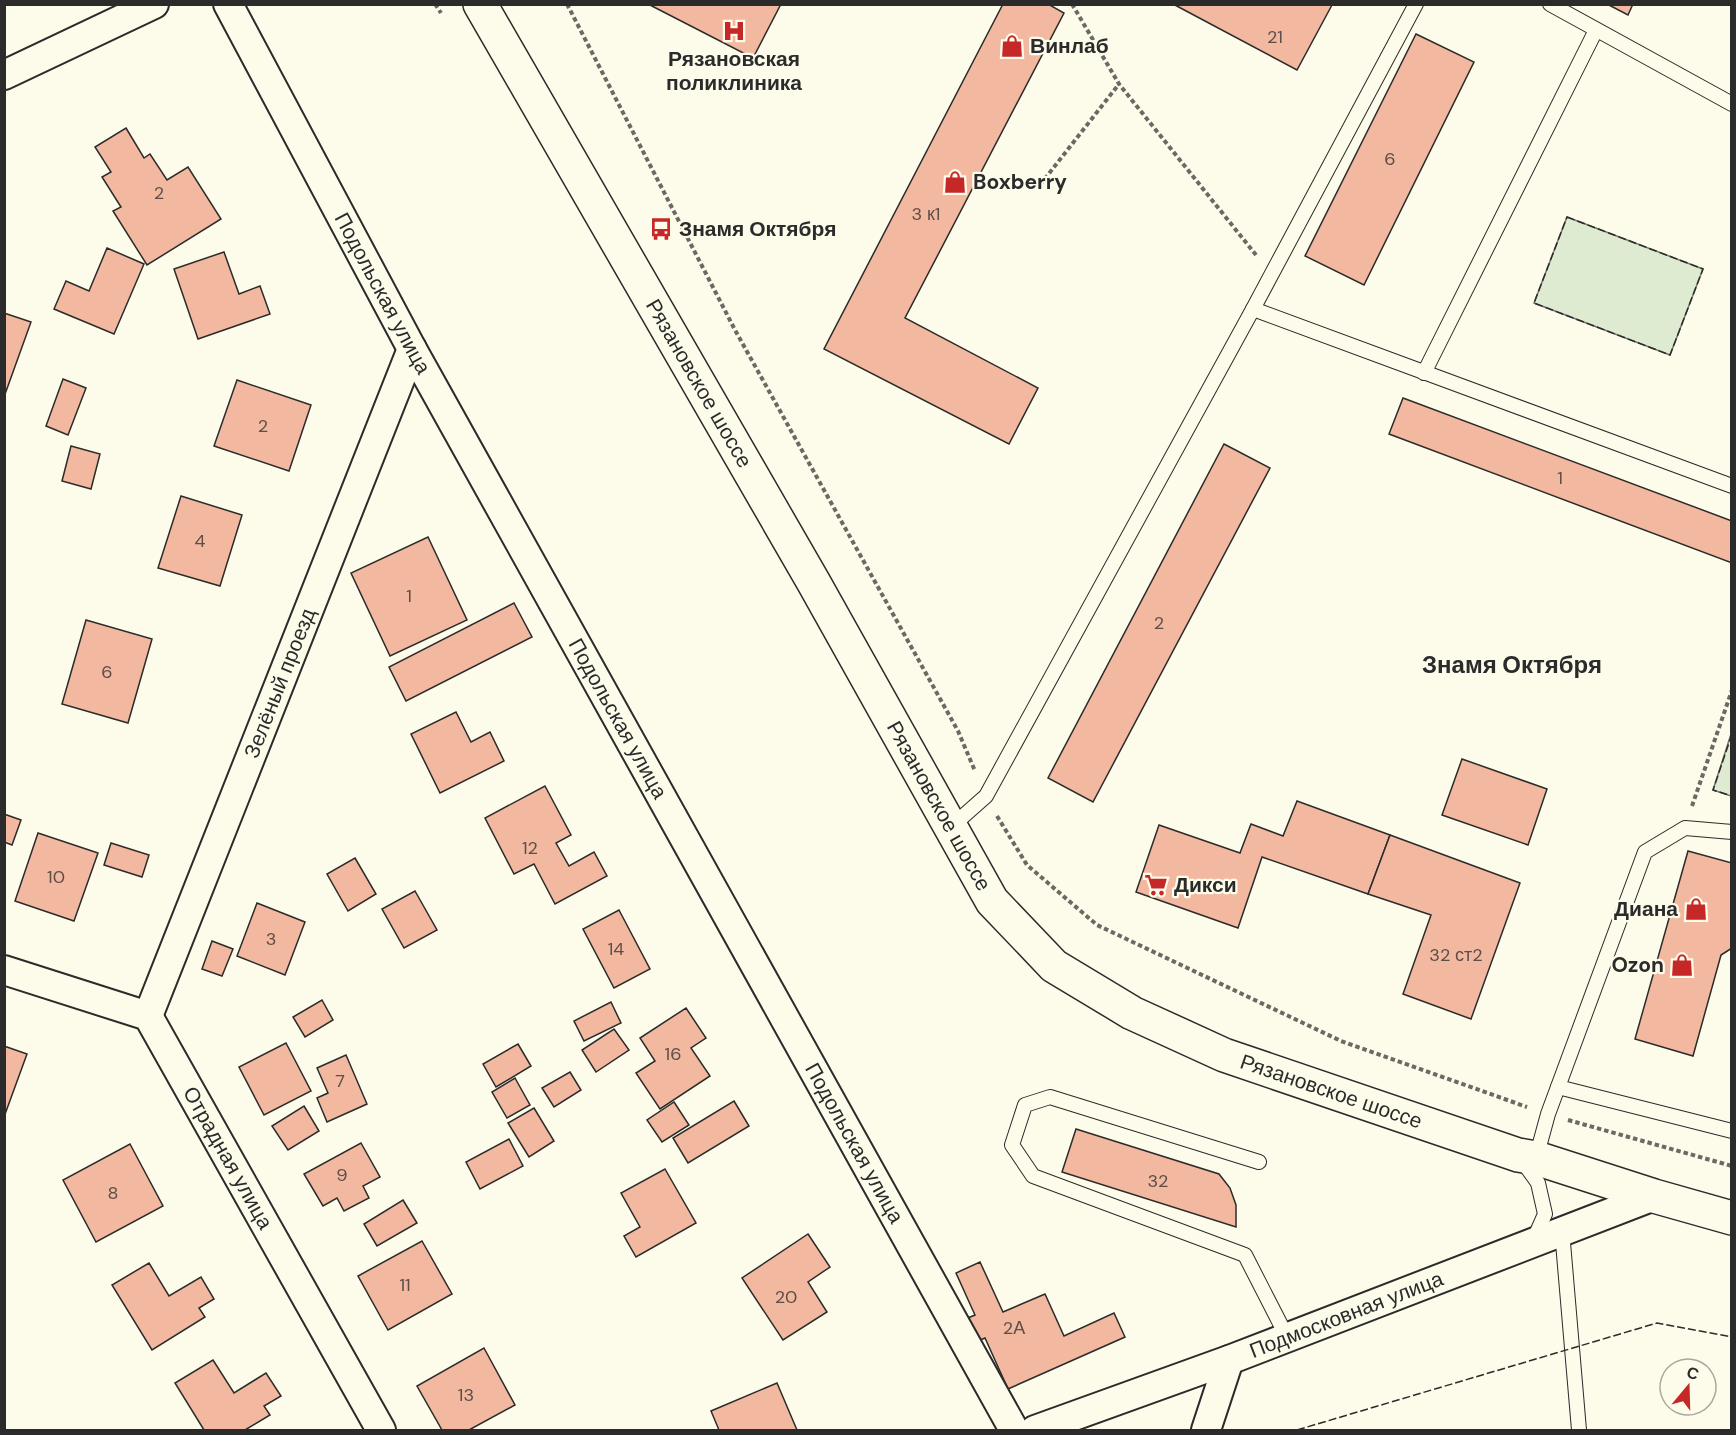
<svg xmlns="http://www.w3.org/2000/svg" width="1736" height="1435" font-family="'DM Sans',sans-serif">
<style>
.pitch{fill:#deebd1;stroke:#74746e;stroke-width:1.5}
.building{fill:#f2b8a0;stroke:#2b2b2b;stroke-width:1.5}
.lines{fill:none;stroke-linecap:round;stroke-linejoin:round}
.service-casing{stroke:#2b2b2b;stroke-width:16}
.minor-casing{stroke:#2b2b2b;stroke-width:32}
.secondary-casing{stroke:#2b2b2b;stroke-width:36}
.path{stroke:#6a6964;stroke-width:4;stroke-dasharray:4.5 3;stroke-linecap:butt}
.service{stroke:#fdfbea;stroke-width:14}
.minor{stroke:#fdfbea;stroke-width:28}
.secondary{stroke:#fdfbea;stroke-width:33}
.fence{stroke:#2b2b2b;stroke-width:1.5;stroke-dasharray:8 3;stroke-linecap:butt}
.labels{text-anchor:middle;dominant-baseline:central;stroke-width:4.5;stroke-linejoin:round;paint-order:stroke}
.number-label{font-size:18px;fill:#5d4e48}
.poi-label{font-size:21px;font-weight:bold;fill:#2b2b2b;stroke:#fdfbea;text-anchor:start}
.street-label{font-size:21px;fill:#2b2b2b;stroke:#fdfbea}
.quarter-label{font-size:24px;font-weight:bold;fill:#2b2b2b;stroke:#fdfbea}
</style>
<rect width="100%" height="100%" fill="#fdfbea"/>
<g class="pitch">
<polygon points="1567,217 1703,269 1670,355 1534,303"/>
<polygon points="1731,734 1731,796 1713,790"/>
</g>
<g class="building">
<polygon points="648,4 781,4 753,58"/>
<polygon points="1003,4 1048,4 1064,13 905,318 1038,388 1009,444 824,349"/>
<polygon points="1173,4 1331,4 1332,5 1297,70"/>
<polygon points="1607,4 1633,4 1628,15"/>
<polygon points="1416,34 1474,62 1364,285 1305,256"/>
<polygon points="126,128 144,158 150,154 167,180 188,167 221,219 147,265 113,211 121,207 102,177 111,172 95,147"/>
<polygon points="107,248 144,264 114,334 54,309 66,281 89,291"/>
<polygon points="224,252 239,294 260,286 270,314 198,339 174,269"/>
<polygon points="4,313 31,322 4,397"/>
<polygon points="63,379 86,388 68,435 46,426"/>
<polygon points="237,380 311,405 289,471 214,446"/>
<polygon points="1403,398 1732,521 1732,563 1389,434"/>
<polygon points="1224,444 1270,468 1093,802 1048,778"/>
<polygon points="71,446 100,454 91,489 62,481"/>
<polygon points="181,496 242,515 220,586 158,568"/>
<polygon points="428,537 467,620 390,656 351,573"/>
<polygon points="514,603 532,637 406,701 389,667"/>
<polygon points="86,620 152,639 128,723 62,704"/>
<polygon points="456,712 471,742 490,732 504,761 440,793 411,734"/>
<polygon points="1462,759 1547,789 1528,845 1442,815"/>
<polygon points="545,786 571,835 556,843 569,866 594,852 607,876 555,904 534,864 514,874 485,818"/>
<polygon points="1297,801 1390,835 1368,894 1262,857 1238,928 1136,892 1159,825 1240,853 1251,824 1283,836"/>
<polygon points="4,814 21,820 12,845 4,842"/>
<polygon points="38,833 98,853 74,921 15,901"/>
<polygon points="1390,835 1520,883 1471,1019 1403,994 1431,915 1368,894"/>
<polygon points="111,843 149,855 142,877 104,865"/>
<polygon points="1688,851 1732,863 1732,948 1721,955 1693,1056 1635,1039"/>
<polygon points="355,858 376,894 348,911 327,874"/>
<polygon points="415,891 437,930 404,948 382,909"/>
<polygon points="257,903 305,922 285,975 237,956"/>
<polygon points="619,910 650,969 614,988 583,929"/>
<polygon points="212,941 233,949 222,976 202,969"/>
<polygon points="322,1000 333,1020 305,1037 293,1017"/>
<polygon points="611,1002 621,1023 584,1041 574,1021"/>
<polygon points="686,1008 706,1038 691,1048 710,1076 660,1109 636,1073 655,1061 640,1038"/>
<polygon points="614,1029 629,1050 596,1072 582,1050"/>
<polygon points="286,1043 311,1091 264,1115 239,1067"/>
<polygon points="518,1044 531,1066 496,1087 483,1064"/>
<polygon points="4,1046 27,1054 4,1117"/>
<polygon points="346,1055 367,1104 327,1122 317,1098 328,1093 317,1068"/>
<polygon points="570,1072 581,1090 554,1107 542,1088"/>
<polygon points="515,1078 530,1105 507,1118 492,1092"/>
<polygon points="734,1101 749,1126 688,1163 673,1138"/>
<polygon points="674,1102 689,1125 662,1142 647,1120"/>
<polygon points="304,1106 319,1131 288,1150 272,1126"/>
<polygon points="534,1108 554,1141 529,1157 508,1123"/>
<polygon points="1076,1129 1219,1174 1230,1188 1236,1205 1236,1227 1062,1172"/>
<polygon points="509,1139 523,1166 480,1189 466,1162"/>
<polygon points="361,1143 380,1177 363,1186 369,1198 344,1211 337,1198 323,1206 304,1174"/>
<polygon points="130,1144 163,1206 96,1242 63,1180"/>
<polygon points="665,1169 696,1223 636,1257 624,1236 640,1227 621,1193"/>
<polygon points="403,1200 417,1223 377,1246 364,1224"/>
<polygon points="808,1234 830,1267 808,1282 827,1312 783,1340 742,1278"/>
<polygon points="422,1241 452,1294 388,1330 358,1276"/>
<polygon points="980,1262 1003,1312 1045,1294 1064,1336 1114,1313 1125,1337 1008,1389 985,1338 973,1343 963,1320 975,1315 956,1273"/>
<polygon points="149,1263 169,1296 201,1277 214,1299 199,1308 205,1317 152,1350 112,1285"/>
<polygon points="484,1348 515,1405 469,1430 442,1430 417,1386"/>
<polygon points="213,1360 234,1393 266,1373 281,1396 264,1406 270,1415 245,1430 204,1430 175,1383"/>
<polygon points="777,1383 797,1430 719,1430 711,1411"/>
</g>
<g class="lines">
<g class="service-casing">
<g id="service">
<polyline points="1550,4 1732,104"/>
<polyline points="1253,309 1416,4"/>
<polyline points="1424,373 1596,30"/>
<polyline points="951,827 986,796 1253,309 1732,486"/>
<polyline points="1558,1087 1732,1131"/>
<polyline points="1536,1158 1548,1114 1645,852 1685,828 1732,832"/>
<polyline points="1521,1159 1538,1183 1545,1214 1534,1239"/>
<polyline points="1259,1162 1050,1097 1025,1105 1012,1145 1033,1176 1245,1255 1287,1337"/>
<polyline points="1562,1231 1579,1430"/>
</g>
</g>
<g class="minor-casing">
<g id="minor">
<path id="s1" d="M228,4L412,349L1014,1430"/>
<polyline points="4,75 154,4"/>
<path id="s2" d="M4,970L148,1016L381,1430"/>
<path id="s3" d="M148,1016L412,349"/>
<path id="s4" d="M1035,1430L1229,1360L1654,1196"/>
<polyline points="1206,1430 1229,1360"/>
</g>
</g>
<g class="secondary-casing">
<g id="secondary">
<path id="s5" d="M480,4L814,583L992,901L1054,966L1132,1013L1224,1055L1518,1155L1536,1158L1654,1196L1732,1218"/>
</g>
</g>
<g class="path">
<polyline points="435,4 441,13"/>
<polyline points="567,4 735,330 958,731 975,771"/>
<polyline points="1072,4 1119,84 1256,255"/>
<polyline points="1040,185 1119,84"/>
<polyline points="1692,806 1732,690"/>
<polyline points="997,816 1027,865 1097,925 1341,1041 1527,1107"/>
<polyline points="1568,1120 1732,1166"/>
</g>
<use href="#service" class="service"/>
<use href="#minor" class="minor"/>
<use href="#secondary" class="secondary"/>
<g class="fence">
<polygon points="1567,217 1703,269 1670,355 1534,303"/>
<polyline points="1732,734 1713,790 1732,796"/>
<polyline points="1297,1430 1657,1323 1732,1337"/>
</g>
</g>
<defs>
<g id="hospital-bare" transform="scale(1.8)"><path d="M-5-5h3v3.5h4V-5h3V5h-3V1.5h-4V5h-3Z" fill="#c62828" stroke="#fdfbea" stroke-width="2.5" paint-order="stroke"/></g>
<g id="shop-bare" transform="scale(1.8)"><path d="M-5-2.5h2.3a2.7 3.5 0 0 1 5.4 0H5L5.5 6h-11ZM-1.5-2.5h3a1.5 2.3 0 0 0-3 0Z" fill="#c62828" stroke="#fdfbea" stroke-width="2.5" paint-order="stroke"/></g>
<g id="bus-bare" transform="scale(1.8)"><path d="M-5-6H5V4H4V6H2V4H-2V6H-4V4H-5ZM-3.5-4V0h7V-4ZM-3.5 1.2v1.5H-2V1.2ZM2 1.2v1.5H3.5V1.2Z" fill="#c62828" stroke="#fdfbea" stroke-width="2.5" paint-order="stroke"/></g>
<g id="supermarket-bare" transform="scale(1.8)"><path d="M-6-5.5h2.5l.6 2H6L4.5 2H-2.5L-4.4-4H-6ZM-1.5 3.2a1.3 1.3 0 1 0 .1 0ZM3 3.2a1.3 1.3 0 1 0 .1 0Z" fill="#c62828" stroke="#fdfbea" stroke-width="2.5" paint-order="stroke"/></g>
</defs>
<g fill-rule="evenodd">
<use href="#hospital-bare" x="734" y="31"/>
<use href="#shop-bare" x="1012" y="46"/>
<use href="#shop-bare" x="955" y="182"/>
<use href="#bus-bare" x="661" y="229"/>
<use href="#supermarket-bare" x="1156" y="885"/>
<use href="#shop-bare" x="1696" y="909"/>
<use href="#shop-bare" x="1682" y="965"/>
</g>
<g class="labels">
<g class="number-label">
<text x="1275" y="37">21</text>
<text x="1390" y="159">6</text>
<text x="159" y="193">2</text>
<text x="926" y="214">3 к1</text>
<text x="263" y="426">2</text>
<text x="1560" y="478">1</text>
<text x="200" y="541">4</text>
<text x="409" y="596">1</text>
<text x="1159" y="623">2</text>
<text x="107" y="672">6</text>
<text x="530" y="848">12</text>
<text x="56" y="877">10</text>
<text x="271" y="939">3</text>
<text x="616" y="949">14</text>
<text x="1456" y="955">32 ст2</text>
<text x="673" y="1054">16</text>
<text x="340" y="1081">7</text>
<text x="342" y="1175">9</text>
<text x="1158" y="1181">32</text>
<text x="113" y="1193">8</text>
<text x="405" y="1285">11</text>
<text x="786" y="1297">20</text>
<text x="1014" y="1328">2А</text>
<text x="466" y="1395">13</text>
</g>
<g class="poi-label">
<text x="1030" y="46">Винлаб</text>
<text x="734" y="59" text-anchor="middle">Рязановская<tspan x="734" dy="24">поликлиника</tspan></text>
<text x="973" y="182">Boxberry</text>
<text x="679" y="229">Знамя Октября</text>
<text x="1174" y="885">Дикси</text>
<text x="1678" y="909" text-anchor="end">Диана</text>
<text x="1664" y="965" text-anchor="end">Ozon</text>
</g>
<g class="street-label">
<text stroke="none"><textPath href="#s1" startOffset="328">Подольская улица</textPath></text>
<text stroke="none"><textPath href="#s5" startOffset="438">Рязановское шоссе</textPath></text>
<text stroke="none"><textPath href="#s3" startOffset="358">Зелёный проезд</textPath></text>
<text stroke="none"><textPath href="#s1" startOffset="814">Подольская улица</textPath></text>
<text stroke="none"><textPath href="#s5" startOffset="924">Рязановское шоссе</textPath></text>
<text stroke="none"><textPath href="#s5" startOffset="1428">Рязановское шоссе</textPath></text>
<text stroke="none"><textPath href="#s1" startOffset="1300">Подольская улица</textPath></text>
<text stroke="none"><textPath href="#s2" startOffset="314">Отрадная улица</textPath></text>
<text stroke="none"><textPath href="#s4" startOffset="332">Подмосковная улица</textPath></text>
</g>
<g class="quarter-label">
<text x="1512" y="664">Знамя Октября</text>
</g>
</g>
<rect width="1736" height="1435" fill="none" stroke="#2b2b2b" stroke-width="12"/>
<g transform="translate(1688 1387) rotate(19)"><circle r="28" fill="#fdfbea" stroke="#a9a89e" stroke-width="1.5"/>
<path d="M0-4.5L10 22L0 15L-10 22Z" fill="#c62828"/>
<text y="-9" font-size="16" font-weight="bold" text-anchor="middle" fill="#2b2b2b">С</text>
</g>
</svg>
